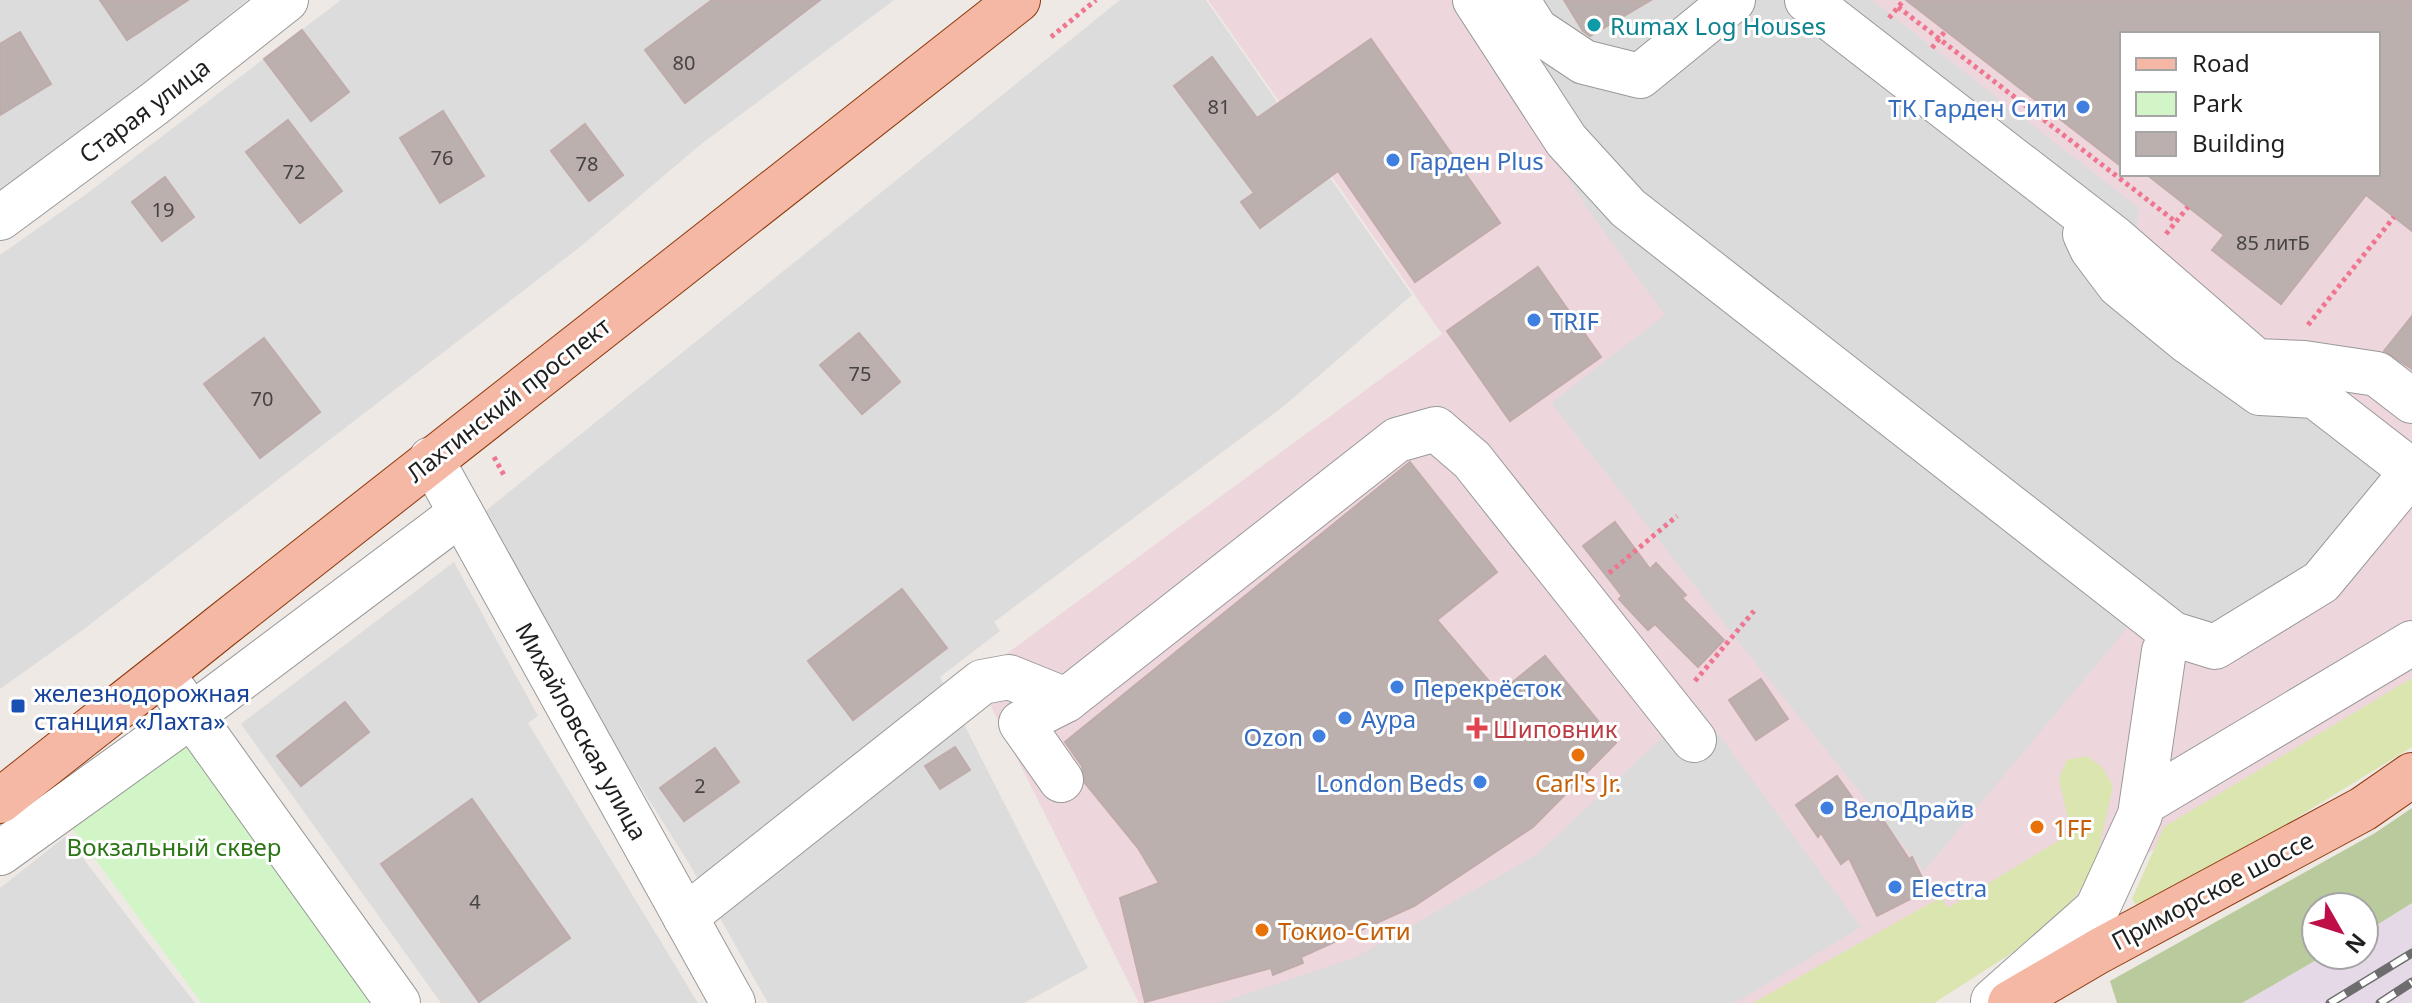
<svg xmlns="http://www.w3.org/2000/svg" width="2412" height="1003" font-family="'Noto Sans',sans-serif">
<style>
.residential{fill:#dcdcdc}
.commercial{fill:#eed6dd;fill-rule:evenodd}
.industrial{fill:#e5d8e7}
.grass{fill:#dbe5af}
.forest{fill:#b9cb9d}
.park{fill:#d1f5c6}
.parking{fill:#dbdbdb}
.building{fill:#bcb0af;stroke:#bfaba9;stroke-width:2}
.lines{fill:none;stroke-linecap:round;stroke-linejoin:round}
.minor-casing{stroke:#999;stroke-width:46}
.major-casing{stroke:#8e390b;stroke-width:46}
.path{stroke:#ef7690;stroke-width:5;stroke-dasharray:4 4;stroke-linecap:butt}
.minor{stroke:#fff;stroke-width:44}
.major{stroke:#f5b8a4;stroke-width:44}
.rail-casing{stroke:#6d6d6d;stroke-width:9}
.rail{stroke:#fff;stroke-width:6;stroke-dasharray:18;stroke-linecap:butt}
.culture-dot{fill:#0f9aa8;stroke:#fff;stroke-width:3}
.shop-dot{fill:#3f7fe0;stroke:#fff;stroke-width:3}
.transit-dot{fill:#1a4fb4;stroke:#fff;stroke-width:3}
.health-dot{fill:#e0444e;stroke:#fff;stroke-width:3}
.food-dot{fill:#e8710a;stroke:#fff;stroke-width:3}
.labels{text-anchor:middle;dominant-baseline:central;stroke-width:6;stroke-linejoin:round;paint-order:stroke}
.number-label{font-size:20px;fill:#464343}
.culture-label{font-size:24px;fill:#0d838f;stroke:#fff;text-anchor:start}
.shop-label{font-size:24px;fill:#366cbe;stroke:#fff;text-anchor:start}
.street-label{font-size:24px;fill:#1f1f1f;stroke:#fff}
.transit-label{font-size:24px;fill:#164399;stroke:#fff;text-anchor:start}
.health-label{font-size:24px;fill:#be3a42;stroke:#fff;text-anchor:start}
.food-label{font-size:24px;fill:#c56008;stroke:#fff;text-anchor:start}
.park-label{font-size:24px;fill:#2b7514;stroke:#fff}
</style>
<rect width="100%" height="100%" fill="#efe9e5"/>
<g class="residential">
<polygon points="0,0 247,0 125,102 0,195"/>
<polygon points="341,0 894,0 700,145 580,247 84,629 0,689 0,255 85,195"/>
<polygon points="1120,0 1206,0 1412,295 1284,406 994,622 1000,631 940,677 1088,968 1024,1003 768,1003 690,865 620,754 483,513"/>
<polygon points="454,562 538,716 528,723 698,1003 441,1003 241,724"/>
<polygon points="66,836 137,929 195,1003 0,1003 0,888"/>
</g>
<path class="commercial" d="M1208,0H2412V693L1901,1003H1139L976,676L1442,334ZM2122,34H2378V174H2122Z"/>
<polygon class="industrial" points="2412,903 2412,1003 2242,1003 2325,955 2364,955 2364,933"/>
<g class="grass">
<polygon points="2412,678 2412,747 2148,909 2139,909 2132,899 2164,827"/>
<polygon points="2087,756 2103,768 2113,786 2098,853 2083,886 2057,921 2026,944 1934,1003 1753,1003 1941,897 1948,908 2071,833 2059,778 2067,760"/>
</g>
<polygon class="forest" points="2412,808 2412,903 2364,933 2364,907 2316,907 2316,955 2325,955 2242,1003 2117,1003 2110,981 2375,833"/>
<polygon class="park" points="185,739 374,1003 202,1003 71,827"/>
<g class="parking">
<polygon points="1455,0 1872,0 2139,208 2126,303 2306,408 2390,473 2330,548 2215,641 2128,627 1924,871 1745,650 1551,403 1665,315 1586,207"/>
<polygon points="1697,705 1861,927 1735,1003 1219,1003 1356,957 1536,855"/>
</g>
<g class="building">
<polygon points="100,0 188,0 127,40"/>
<polygon points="712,0 820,0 685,103 645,50"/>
<polygon points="1564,0 1651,0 1590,36 1583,31"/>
<polygon points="1906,0 2412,0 2412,231 2366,195 2281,304 2212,250 2224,235 2146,174 2378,174 2378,34 2122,34 2122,167"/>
<polygon points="302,30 349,92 311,121 264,59"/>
<polygon points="20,32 51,84 0,115 0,44"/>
<polygon points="1371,39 1500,223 1415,282 1338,171 1260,228 1241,202 1254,193 1174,86 1212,57 1257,118"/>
<polygon points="443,111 484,176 440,203 400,138"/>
<polygon points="288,120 342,191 300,223 246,152"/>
<polygon points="585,124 623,175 589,201 551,151"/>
<polygon points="165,177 194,217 162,241 132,202"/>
<polygon points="1538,267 1601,357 1510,421 1447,331"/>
<polygon points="2412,316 2412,369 2384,351"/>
<polygon points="859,333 900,382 862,414 820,365"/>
<polygon points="264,338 320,412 260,458 204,384"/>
<polygon points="1410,462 1497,572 1437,620 1499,693 1545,656 1616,743 1533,827 1414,906 1301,957 1303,963 1273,975 1271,968 1145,1002 1120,898 1159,883 1138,848 1085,783 1082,766 1065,742"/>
<polygon points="1615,522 1650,569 1656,563 1686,595 1682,598 1724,640 1698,667 1655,624 1648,630 1619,599 1622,596 1583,546"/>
<polygon points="902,589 947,648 853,720 808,661"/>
<polygon points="1761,679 1788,719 1756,740 1729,700"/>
<polygon points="345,702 369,732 301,786 277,756"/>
<polygon points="955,747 970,770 940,789 925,766"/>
<polygon points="715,748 739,782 684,821 660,788"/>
<polygon points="1837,776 1863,813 1874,806 1909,859 1912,857 1928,890 1877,916 1849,858 1841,864 1821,833 1818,837 1796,805"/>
<polygon points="472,799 570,938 479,1002 381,864"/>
</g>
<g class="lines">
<g class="minor-casing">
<g id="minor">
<polyline points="1475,0 1566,140 1628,208 2173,634 2215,647 2321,582 2412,472"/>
<polyline points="1517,0 1536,30 1584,62 1640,76 1733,0"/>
<polyline points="1807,0 2114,238 2256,361 2304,363 2377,374 2412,401"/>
<polyline points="0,218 154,104 286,0"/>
<polyline points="2085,234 2092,249 2119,285 2186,340 2260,393 2315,396 2412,471"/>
<polyline points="431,459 733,1003"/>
<polyline points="175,692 398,1003"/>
<polyline points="1061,780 1021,723 1066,700 1397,440 1436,429 1472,460 1694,740"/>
<polyline points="2142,804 2412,643"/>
<polyline points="0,853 192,715 461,513"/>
<polyline points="685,917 982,682 1009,677 1066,700"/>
<polyline points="1993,1001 2097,909 2140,815 2164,651 2173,634"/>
</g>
</g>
<g class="major-casing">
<g id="major">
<path d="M0,801C73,742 147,686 220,627C485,417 751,208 1018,0"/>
<polyline points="2010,1003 2099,951 2363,809 2412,775"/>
</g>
</g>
<g class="path">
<polyline points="1898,7 2176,222"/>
<polyline points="1889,18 1904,0"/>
<polyline points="1051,37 1096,0"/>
<polyline points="1932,48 1946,30"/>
<polyline points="2166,234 2188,207"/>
<polyline points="2308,325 2394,217"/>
<polyline points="494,457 505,477"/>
<polyline points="1609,573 1677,516"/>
<polyline points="1695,681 1754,611"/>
</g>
<use href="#minor" class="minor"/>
<use href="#major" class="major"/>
<g class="rail-casing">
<g id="rail">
<polyline points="2330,1003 2412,953"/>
<polyline points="2380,1003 2412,982"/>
</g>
</g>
<use href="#rail" class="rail"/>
</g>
<circle class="culture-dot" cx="1594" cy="25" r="8"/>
<g class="shop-dot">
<circle cx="2083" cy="107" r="8"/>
<circle cx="1393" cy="160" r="8"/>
<circle cx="1534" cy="320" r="8"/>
<circle cx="1397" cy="687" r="8"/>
<circle cx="1345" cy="718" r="8"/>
<circle cx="1319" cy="736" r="8"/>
<circle cx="1480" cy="782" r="8"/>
<circle cx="1827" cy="808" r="8"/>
<circle cx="1895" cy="887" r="8"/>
</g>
<rect class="transit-dot" x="10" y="698" width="16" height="16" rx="4"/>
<path class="health-dot" d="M1473 716h8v8h8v8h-8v8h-8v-8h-8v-8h8z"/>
<g class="food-dot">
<circle cx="1578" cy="755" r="8"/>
<circle cx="2037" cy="827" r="8"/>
<circle cx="1262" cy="930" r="8"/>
</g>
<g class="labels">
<g class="number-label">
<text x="684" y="62">80</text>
<text x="1219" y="106">81</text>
<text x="442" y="157">76</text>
<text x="587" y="163">78</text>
<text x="294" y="171">72</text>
<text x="163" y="209">19</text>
<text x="2273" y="242">85 литБ</text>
<text x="860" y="373">75</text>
<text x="262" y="398">70</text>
<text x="700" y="785">2</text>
<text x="475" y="901">4</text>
</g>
<g class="culture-label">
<text x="1610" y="25">Rumax Log Houses</text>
</g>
<g class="shop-label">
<text x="2067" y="107" text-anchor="end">ТК Гарден Сити</text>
<text x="1409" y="160">Гарден Plus</text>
<text x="1550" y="320">TRIF</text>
<text x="1413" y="687">Перекрёсток</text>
<text x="1361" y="718">Аура</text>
<text x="1303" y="736" text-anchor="end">Ozon</text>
<text x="1464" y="782" text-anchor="end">London Beds</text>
<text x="1843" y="808">ВелоДрайв</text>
<text x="1911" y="887">Electra</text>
</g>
<g class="street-label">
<text transform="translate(144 110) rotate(-37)">Старая улица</text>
<text transform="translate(508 399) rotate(-38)">Лахтинский проспект</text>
<text transform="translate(582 731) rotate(61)">Михайловская улица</text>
<text transform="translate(2212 890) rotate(-28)">Приморское шоссе</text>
</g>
<g class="transit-label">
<text x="34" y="692">железнодорожная<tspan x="34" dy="28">станция «Лахта»</tspan></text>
</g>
<g class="health-label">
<text x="1493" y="728">Шиповник</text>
</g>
<g class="food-label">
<text x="1578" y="782" text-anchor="middle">Carl's Jr.</text>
<text x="2053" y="827">1FF</text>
<text x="1278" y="930">Токио-Сити</text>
</g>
<g class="park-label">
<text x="174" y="846">Вокзальный сквер</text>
</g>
</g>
<rect x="2120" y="32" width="260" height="144" fill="#ffffff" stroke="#a5a5a5" stroke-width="2"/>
<rect x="2136" y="58" width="40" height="12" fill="#f5b8a4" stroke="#a5a5a5" stroke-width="2"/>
<text x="2192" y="72" font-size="24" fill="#1f1f1f">Road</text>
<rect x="2136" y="92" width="40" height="24" fill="#d1f5c6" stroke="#a5a5a5" stroke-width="2"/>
<text x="2192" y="112" font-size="24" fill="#1f1f1f">Park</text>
<rect x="2136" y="132" width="40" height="24" fill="#bcb0af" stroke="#a5a5a5" stroke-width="2"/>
<text x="2192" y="152" font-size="24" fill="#1f1f1f">Building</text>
<g transform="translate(2340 931) rotate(129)"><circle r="38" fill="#ffffff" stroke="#a5a5a5" stroke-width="2"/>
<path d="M0-6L14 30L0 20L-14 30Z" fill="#be0f47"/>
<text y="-12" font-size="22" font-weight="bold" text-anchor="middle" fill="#1f1f1f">N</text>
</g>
</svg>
